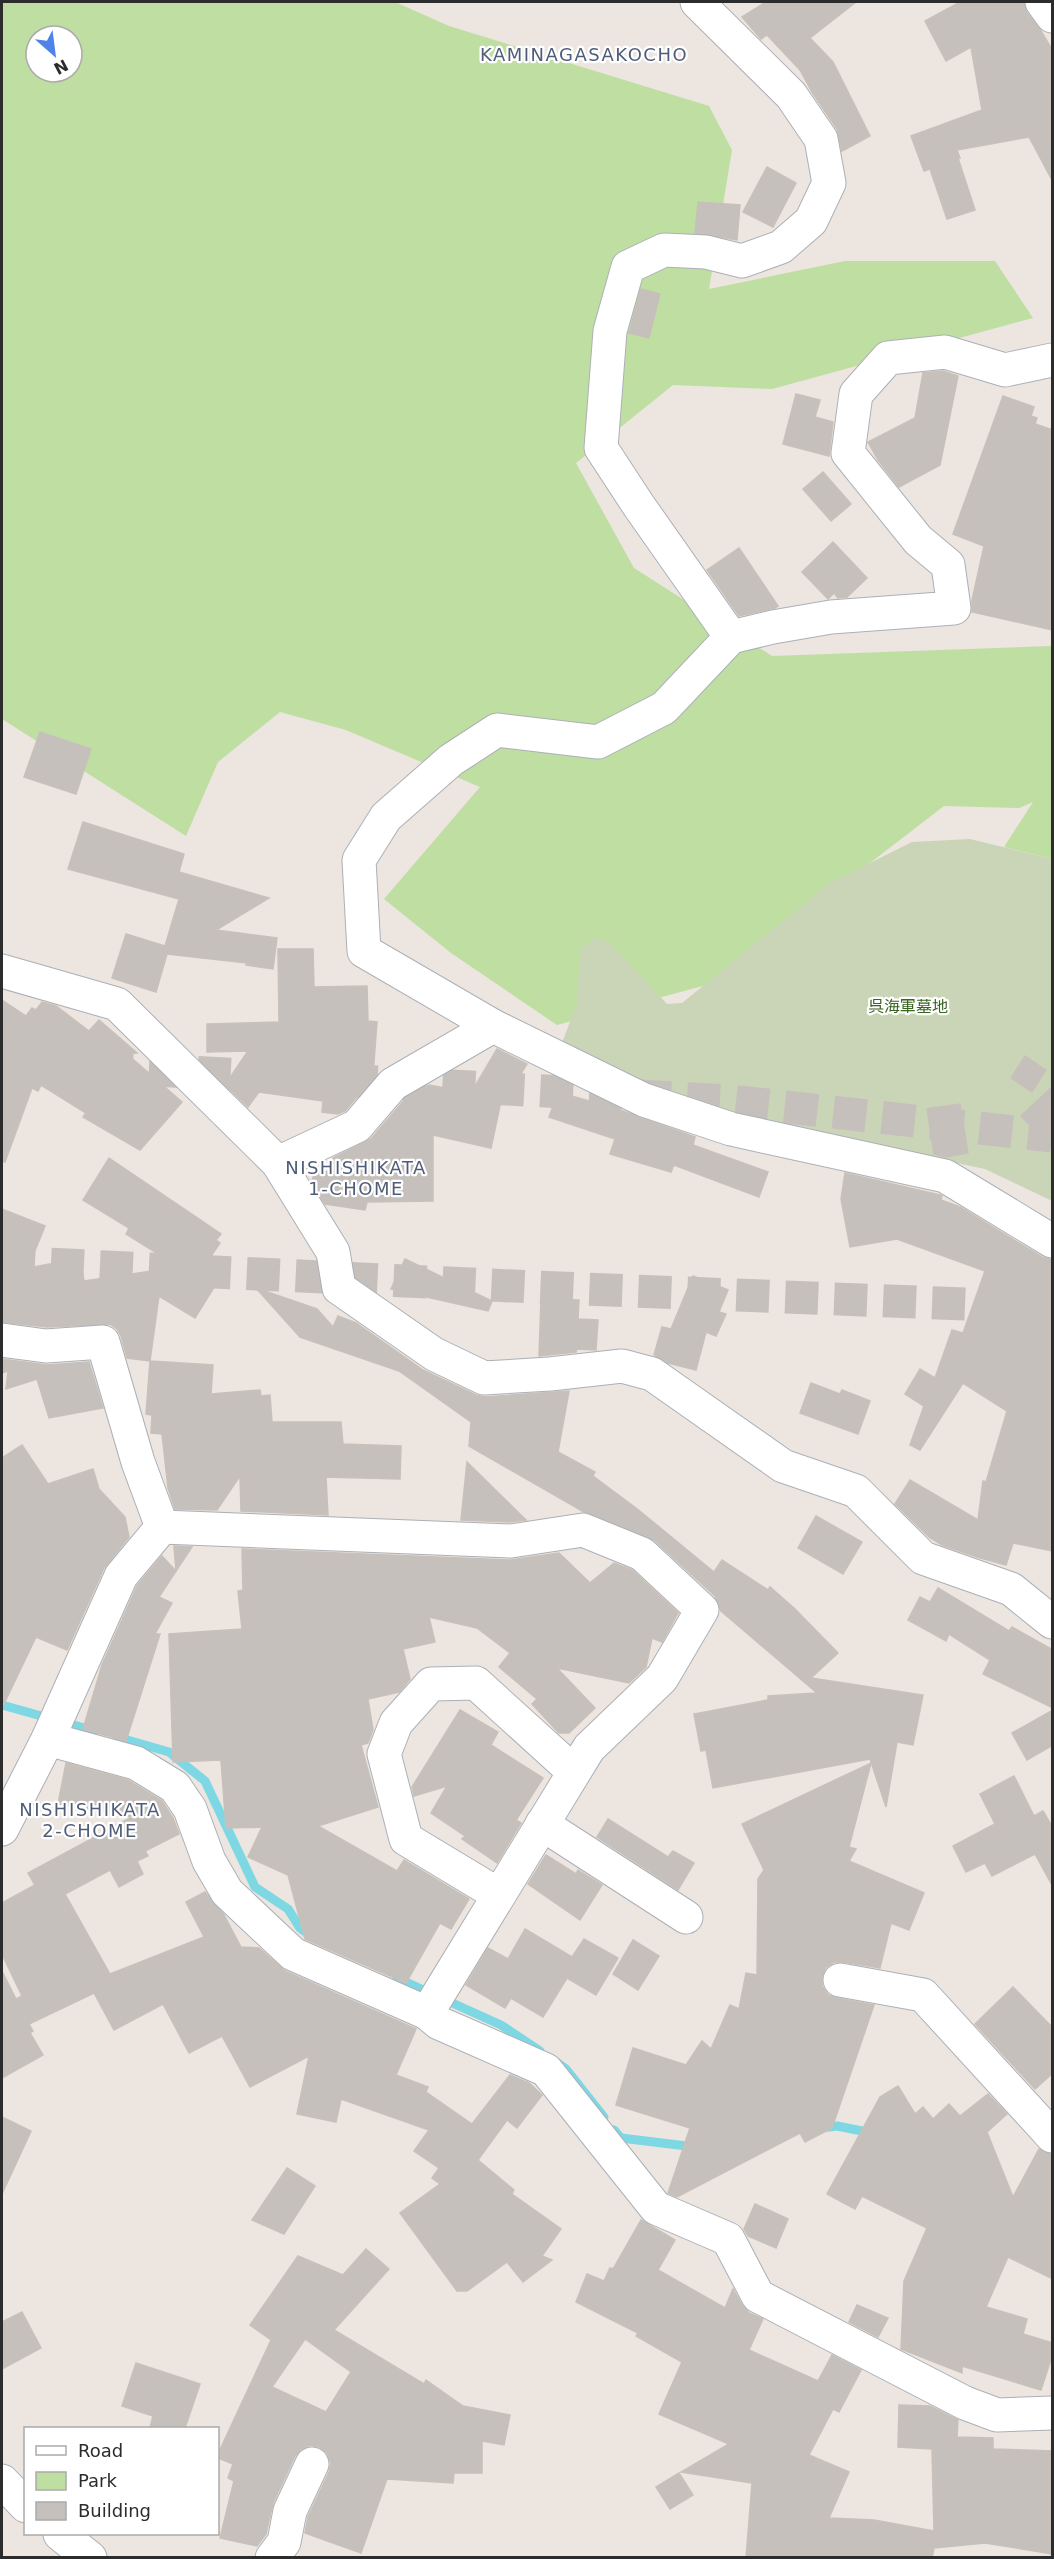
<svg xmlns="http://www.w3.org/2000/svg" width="1054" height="2559" font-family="'DejaVu Sans','Noto Sans JP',sans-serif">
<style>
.green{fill:#bfdea1;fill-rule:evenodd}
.cemetery{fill:#cad5b8}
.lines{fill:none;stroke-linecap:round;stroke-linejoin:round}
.stream{stroke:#7dd8e4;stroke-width:9}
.building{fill:#c5c0bb;stroke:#c8c0b9;stroke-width:1.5;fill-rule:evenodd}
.trunk-tunnel{stroke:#c6c0bc;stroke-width:33;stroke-dasharray:33 16;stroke-linecap:butt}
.minor-casing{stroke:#acb0b7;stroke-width:35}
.minor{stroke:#fff;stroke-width:33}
.labels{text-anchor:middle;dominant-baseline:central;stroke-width:4.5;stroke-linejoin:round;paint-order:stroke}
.park-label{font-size:16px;fill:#396421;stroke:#fff}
.neighbourhood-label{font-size:18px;letter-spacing:1.5px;fill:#505d79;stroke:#fff}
</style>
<rect width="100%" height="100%" fill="#ece5e0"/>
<path class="green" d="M2,2H395L449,26L709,106L732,150L709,289L845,261H995L1033,318L772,389L673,385L576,463L634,568L772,656L1052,646V859L1004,847L1033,802L1019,808L944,806L714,983L557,1025L451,953L384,899L480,787L346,730L280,712L218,762L186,836L2,719ZM36,36H72V72H36Z"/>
<polygon class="cemetery" points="970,839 1052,859 1052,1201 985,1169 685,1105 562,1043 577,1003 580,949 595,938 609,942 667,1004 682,1003 830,883 912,842"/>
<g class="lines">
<g class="stream">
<polyline points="2,1705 95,1731"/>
<polyline points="117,1737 169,1752 205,1781 255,1887 288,1909 300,1928 313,1937"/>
<polyline points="397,1978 501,2025 540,2051"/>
<polyline points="556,2062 566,2069 604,2117"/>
<polyline points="821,2128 837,2126 872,2133"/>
<polyline points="614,2130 621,2138 695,2147"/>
</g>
</g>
<g class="building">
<polygon points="766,2 856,2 810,38 833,62 870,136 842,151 837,129 812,92 800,70 767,35 761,39 742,17"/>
<polygon points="960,2 1024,2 1027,13 1041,31 1053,51 1053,182 1029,137 957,150 960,158 958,158 975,210 947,219 930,169 924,171 911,136 982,110 971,47 946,61 925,21"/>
<polygon points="767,167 796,183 773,227 743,212"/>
<polygon points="698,202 740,205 737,240 695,233"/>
<polygon points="641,289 660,294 649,338 629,333"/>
<polygon points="943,371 958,376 940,465 899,487 878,460 868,442 915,418 923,373"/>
<polygon points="796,394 820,400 815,417 833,422 829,456 783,444"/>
<polygon points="1003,396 1034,407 1031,416 1037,418 1035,424 1053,430 1053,630 972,612 972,600 984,546 953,534"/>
<polygon points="823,472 851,504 831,521 803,489"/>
<polygon points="833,542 867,578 847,597 838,598 834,593 828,599 802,572"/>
<polygon points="739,548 778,606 775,608 739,616 707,570"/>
<polygon points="40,732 91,749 76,794 24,777"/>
<polygon points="83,822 184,854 179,872 269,898 216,930 277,938 273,969 246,965 247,963 167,954 156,992 112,978 126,934 165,946 179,899 68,869"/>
<polygon points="278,949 313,949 314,987 367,986 368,1021 377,1022 373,1075 376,1075 345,1111 338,1114 322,1112 323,1101 259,1092 248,1107 225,1085 248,1051 207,1052 207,1024 279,1022"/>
<polygon points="2,1000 26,1016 32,1008 36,1010 42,1002 56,1006 89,1031 99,1020 137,1053 127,1054 182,1102 140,1150 83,1117 86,1113 41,1085 38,1091 32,1088 5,1162 2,1161"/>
<polygon points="497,1049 527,1064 503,1102 501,1101 491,1148 433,1135 433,1201 367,1202 365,1210 325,1204 312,1183 314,1170 331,1172 333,1158 371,1139 405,1099 429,1085 471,1093"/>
<polygon points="1025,1056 1046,1070 1032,1092 1011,1078"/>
<polygon points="1053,1086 1053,1149 1021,1116"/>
<polygon points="558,1092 623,1111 695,1137 693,1145 768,1172 759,1197 674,1165 671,1172 610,1154 615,1139 549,1117"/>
<polygon points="960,1104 968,1153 946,1157 934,1154 927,1109"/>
<polygon points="109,1158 221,1234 216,1240 220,1243 201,1271 218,1281 195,1318 159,1296 150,1361 213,1365 211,1394 260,1390 261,1396 270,1395 272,1422 341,1422 343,1444 401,1446 400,1479 326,1477 328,1515 241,1511 240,1476 217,1510 175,1509 168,1488 162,1434 151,1433 152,1415 146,1414 150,1361 127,1358 121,1336 117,1329 110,1324 47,1327 2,1322 2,1209 45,1226 28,1268 61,1262 62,1271 82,1268 84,1281 179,1267 126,1234 129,1228 83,1200"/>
<polygon points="845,1173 940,1195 942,1196 941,1200 960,1207 1042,1257 1053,1260 1053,1551 1013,1543 1006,1565 977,1557 942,1545 929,1537 895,1504 910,1480 978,1520 983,1481 986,1482 1007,1411 963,1383 920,1450 910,1445 924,1406 905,1394 920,1369 935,1378 952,1330 963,1333 985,1271 897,1239 850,1247 841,1199"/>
<polygon points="405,1259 492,1301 488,1311 391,1289"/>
<polygon points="693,1276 728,1290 719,1312 726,1314 716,1336 706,1332 696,1370 668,1363 654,1355 662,1327 671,1329"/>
<polygon points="256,1288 317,1309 333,1327 338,1316 356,1323 423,1370 476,1395 485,1397 569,1391 558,1452 595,1472 593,1476 636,1508 714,1572 722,1560 768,1590 770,1587 795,1609 838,1653 811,1678 923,1695 913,1745 897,1742 886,1807 870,1759 713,1788 706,1750 701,1751 694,1714 768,1700 768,1696 817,1693 721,1611 715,1596 654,1540 584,1512 469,1446 471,1422 399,1371 300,1337"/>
<polygon points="541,1299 579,1300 578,1319 598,1320 596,1350 577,1349 576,1352 539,1356"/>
<polygon points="2,1359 47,1365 89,1362 103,1408 49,1418 37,1379 6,1389 8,1371 2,1373"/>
<polygon points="811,1383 840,1394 842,1390 870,1401 858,1434 800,1413"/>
<polygon points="22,1445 48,1484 93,1469 99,1489 125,1517 129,1537 104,1568 67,1650 36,1637 2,1708 2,1458"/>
<polygon points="467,1462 526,1520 510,1522 461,1520"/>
<polygon points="816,1516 862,1542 843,1574 798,1548"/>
<polygon points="174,1546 192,1547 176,1571"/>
<polygon points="242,1549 510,1560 559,1553 590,1583 614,1563 632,1570 678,1613 662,1642 652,1638 646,1667 629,1683 557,1668 595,1708 569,1733 559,1733 532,1704 537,1699 499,1667 510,1653 477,1628 429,1617 435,1642 403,1649 410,1679 399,1692 368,1699 373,1730 368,1743 361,1745 378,1807 318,1826 397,1871 404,1860 469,1899 451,1929 440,1923 406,1983 305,1939 288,1875 248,1857 262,1827 226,1828 221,1760 173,1762 169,1634 242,1629 238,1591 243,1590"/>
<polygon points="162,1556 176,1571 159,1597 172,1603 155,1634 160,1634 126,1741 83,1729 102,1665 137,1586"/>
<polygon points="938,1588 1009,1631 1012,1627 1053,1650 1053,1708 983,1674 990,1660 949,1634 946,1641 908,1620 920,1597 930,1602"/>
<polygon points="460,1710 498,1732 491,1745 543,1778 516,1820 521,1823 497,1863 462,1839 465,1836 431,1813 447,1786 414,1796 412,1787"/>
<polygon points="1053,1710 1053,1745 1027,1760 1012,1733"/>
<polygon points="66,1763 128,1780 162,1801 173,1818 179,1834 145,1851 148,1856 137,1861 143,1874 119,1887 110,1870 65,1894 110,1974 204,1937 186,1902 205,1892 224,1915 241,1947 259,1948 285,1971 416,2029 396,2075 428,2087 426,2092 472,2124 510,2075 529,2083 542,2095 517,2128 507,2120 478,2160 514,2190 512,2194 561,2229 542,2256 552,2260 523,2282 507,2262 467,2291 457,2291 400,2213 440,2184 432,2178 439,2168 414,2151 429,2130 341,2099 336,2122 297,2114 309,2056 250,2087 222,2036 189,2053 163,2004 114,2030 94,1993 29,2024 33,2031 30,2033 43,2055 2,2078 2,1971 16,1999 22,1996 2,1954 2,1903 35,1885 28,1873 132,1817 58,1804"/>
<polygon points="871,1763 849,1847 856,1849 849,1861 924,1893 909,1930 891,1923 880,1968 843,1962 834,1962 826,1967 822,1976 822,1986 828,1995 837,1998 874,2005 832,2128 805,2142 800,2133 677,2197 668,2193 690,2128 616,2105 633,2048 686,2065 702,2041 711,2049 730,2005 739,2009 746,1973 757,1975 758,1879 764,1870 742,1824"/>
<polygon points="1014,1776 1034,1816 1043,1811 1053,1828 1053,1887 1035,1854 992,1876 985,1863 966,1872 953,1846 995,1824 980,1794"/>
<polygon points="608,1819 668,1857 673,1851 694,1863 678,1890 597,1837"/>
<polygon points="546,1855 576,1874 578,1870 602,1885 580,1920 528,1884"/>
<polygon points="525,1929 572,1957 584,1939 618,1958 596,1995 567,1978 543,2017 511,1998 505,2008 466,1985 488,1948 508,1959"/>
<polygon points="633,1940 659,1956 638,1990 613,1974"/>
<polygon points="1013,1987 1053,2028 1053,2073 1035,2089 975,2024"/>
<polygon points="898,2086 915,2114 923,2107 933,2119 949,2104 960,2116 988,2094 1007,2114 987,2132 1013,2197 1039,2149 1053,2154 1053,2279 1008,2257 986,2307 1027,2319 1023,2334 1053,2343 1053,2353 1041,2390 962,2366 962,2373 901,2349 904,2281 927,2228 862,2196 855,2209 827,2194 880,2097"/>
<polygon points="2,2117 31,2131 2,2194"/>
<polygon points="287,2168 315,2186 284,2234 252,2220"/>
<polygon points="755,2204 788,2219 776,2248 748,2236 744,2229"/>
<polygon points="641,2220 675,2240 658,2270 725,2308 733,2289 742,2305 749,2313 763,2319 749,2350 818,2381 832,2355 861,2370 839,2412 833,2409 809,2455 849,2472 829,2518 874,2520 934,2531 932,2449 898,2447 899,2405 930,2406 958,2420 957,2437 993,2438 993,2449 1053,2451 1053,2554 985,2543 934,2548 932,2558 746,2558 752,2483 681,2472 729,2444 659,2414 682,2362 636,2336 638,2333 576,2302 587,2274 604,2281 610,2268 613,2269"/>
<path d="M366,2249L389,2269L334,2330L424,2384L426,2380L463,2406L510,2415L504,2445L482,2441V2473H454L453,2483L387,2479L361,2553L305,2533L308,2517L329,2472L331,2463L327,2453L319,2447L310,2445L301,2449L295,2456L273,2503L266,2534L257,2546L220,2538L234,2481L228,2478L233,2464L218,2458V2454L271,2340L250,2325L298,2256L343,2275ZM305,2339L351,2372L326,2412L272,2387Z"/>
<polygon points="857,2305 888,2318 878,2337 849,2322"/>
<polygon points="22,2312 41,2348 2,2369 2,2322"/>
<polygon points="136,2363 200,2384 185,2428 150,2428 153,2416 122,2406"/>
<polygon points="679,2473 693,2495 670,2509 656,2487"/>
</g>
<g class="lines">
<g class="trunk-tunnel">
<polyline points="2,1062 731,1101 1052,1136"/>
<polyline points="2,1262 533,1287 990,1305 1052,1304"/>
</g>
<g class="minor-casing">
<g id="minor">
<polyline points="697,2 791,95 821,139 829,183 811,221 781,247 742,261 706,252 664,250 628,267 610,331 601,448 639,506 731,637"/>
<polyline points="1042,2 1052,16"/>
<polyline points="1052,360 1005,370 945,352 888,358 856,394 848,453 918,540 948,565 954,608 831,617 773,627 731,637 664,708 598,742 497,730 451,760 386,817 359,860 364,951 493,1026 644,1100 731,1129 945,1176 1052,1241"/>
<polyline points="2,971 117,1004 278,1163 333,1252 339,1288 434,1354 484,1378 550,1374 622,1366 652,1374 783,1466 856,1491 923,1558 1011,1589 1052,1622"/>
<polyline points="278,1163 357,1126 393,1084 493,1026"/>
<polyline points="2,1340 46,1346 103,1342 138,1462 162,1527"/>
<polyline points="162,1527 511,1541 583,1530 642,1554 702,1610 662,1678 589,1748 427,2013"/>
<polyline points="48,1739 136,1763 175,1787 190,1809 209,1861 227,1892 293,1954 427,2013 439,2023 546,2070 656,2208 728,2239 758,2296 965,2403 997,2415 1052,2413"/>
<polyline points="542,1824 686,1917"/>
<polyline points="2,1829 48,1739 121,1576 162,1527"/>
<polyline points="499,1895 406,1839 384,1754 396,1723 431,1684 476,1683 574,1772"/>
<polyline points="840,1980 923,1995 1052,2136"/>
<polyline points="2,2481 26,2506"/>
<polyline points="60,2534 90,2558"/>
<polyline points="272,2558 284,2542 290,2511 312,2464"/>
</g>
</g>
<use href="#minor" class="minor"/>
</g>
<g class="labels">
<g class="park-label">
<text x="908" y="1006">呉海軍墓地</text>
</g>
<g class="neighbourhood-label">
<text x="584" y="54">KAMINAGASAKOCHO</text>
<text x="356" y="1167">NISHISHIKATA<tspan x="356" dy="21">1-CHOME</tspan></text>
<text x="90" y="1809">NISHISHIKATA<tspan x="90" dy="21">2-CHOME</tspan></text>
</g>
</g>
<rect width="1054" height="2559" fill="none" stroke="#2c2c2c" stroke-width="6"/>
<rect x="24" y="2427" width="195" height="108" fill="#ffffff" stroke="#ababab" stroke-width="1.5"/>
<rect x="36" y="2446" width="30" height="9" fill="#ffffff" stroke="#ababab" stroke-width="1.5"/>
<text x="78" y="2457" font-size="18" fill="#2c2c2c">Road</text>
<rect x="36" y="2472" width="30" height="18" fill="#bfdea1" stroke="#ababab" stroke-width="1.5"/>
<text x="78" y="2487" font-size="18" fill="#2c2c2c">Park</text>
<rect x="36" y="2502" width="30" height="18" fill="#c5c0bb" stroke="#ababab" stroke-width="1.5"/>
<text x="78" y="2517" font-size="18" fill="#2c2c2c">Building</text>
<g transform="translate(54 54) rotate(152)"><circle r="28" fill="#ffffff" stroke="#ababab" stroke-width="1.5"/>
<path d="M0-4.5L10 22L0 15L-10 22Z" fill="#4f82ea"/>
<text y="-9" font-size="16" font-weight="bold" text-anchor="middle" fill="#2c2c2c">N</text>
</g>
</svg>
